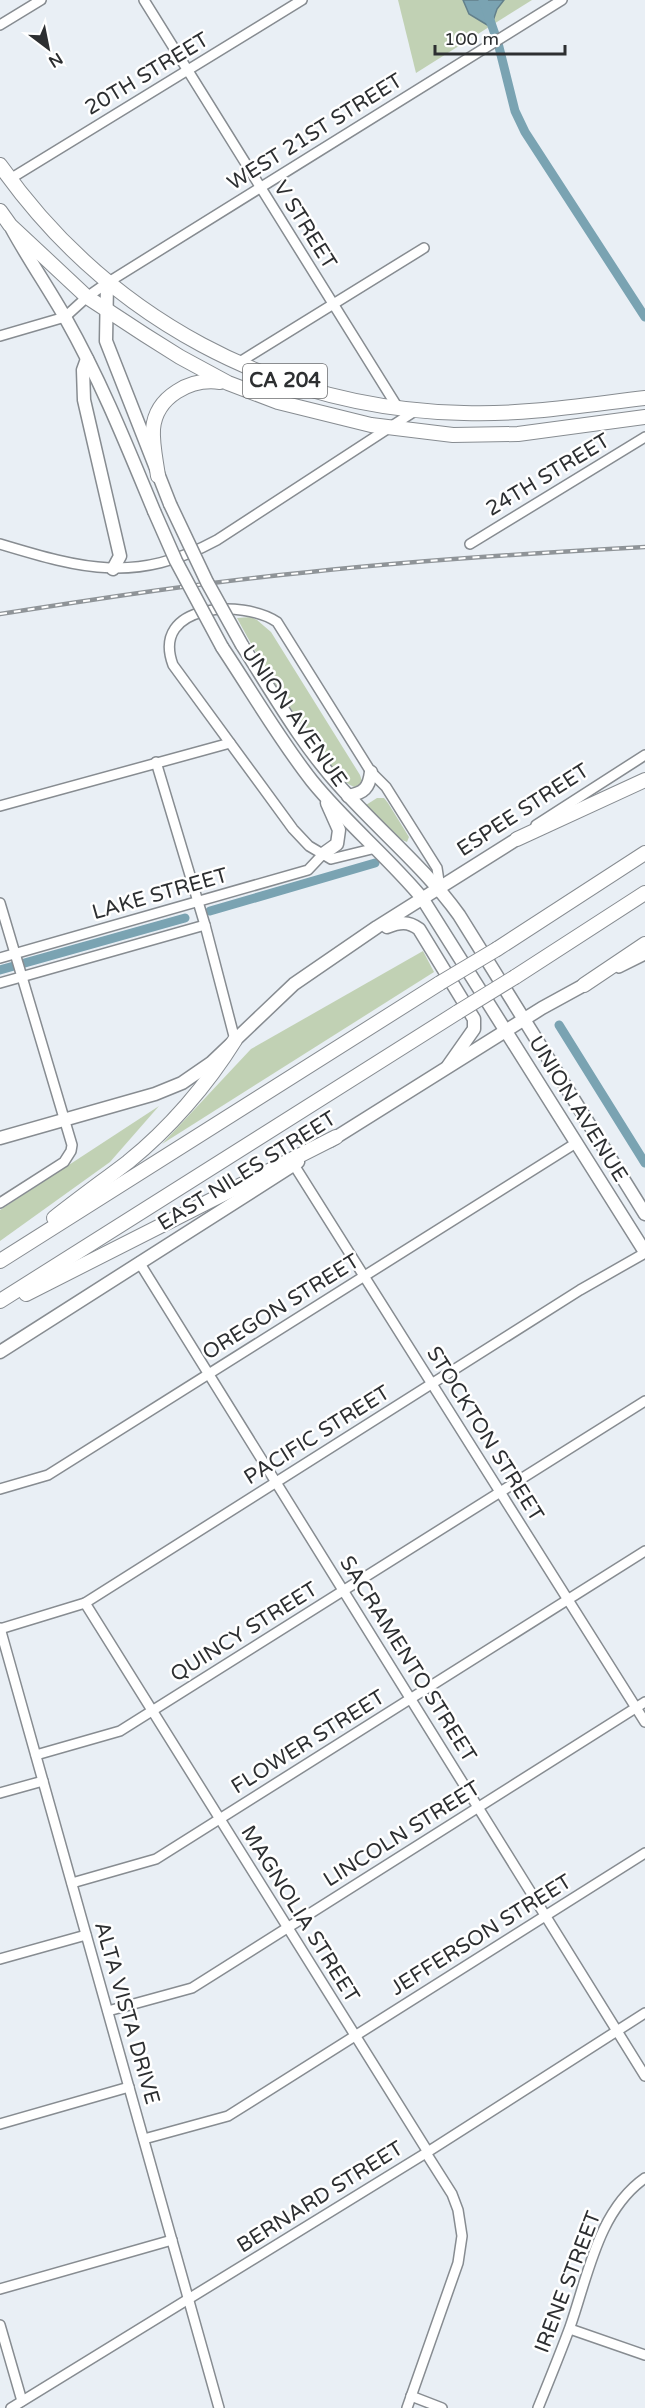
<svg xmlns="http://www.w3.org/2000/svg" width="645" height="2408" font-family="'Varela Round',sans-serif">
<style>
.green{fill:#c1d1b4}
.water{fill:#7aa3b2;stroke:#63808b;stroke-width:1.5}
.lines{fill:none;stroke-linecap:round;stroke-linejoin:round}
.canal{stroke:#7aa3b2;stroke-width:9}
.minor-casing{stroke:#878c91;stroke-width:12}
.major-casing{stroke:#878c91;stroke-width:15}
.highway-casing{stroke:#878c91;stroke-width:16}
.minor{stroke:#fff;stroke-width:9}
.major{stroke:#fff;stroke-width:12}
.highway{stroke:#fff;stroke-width:14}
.rail-casing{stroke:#8f9498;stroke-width:4.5}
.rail{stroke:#fff;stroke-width:2;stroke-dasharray:7;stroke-linecap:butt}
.major-bridge-casing{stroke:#878c91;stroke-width:15;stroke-linecap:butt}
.highway-bridge-casing{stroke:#878c91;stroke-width:16;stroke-linecap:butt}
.major-bridge{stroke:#fff;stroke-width:12}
.highway-bridge{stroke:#fff;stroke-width:14}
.labels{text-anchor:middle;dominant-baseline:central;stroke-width:5;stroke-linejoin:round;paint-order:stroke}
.shield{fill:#fff;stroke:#6c6d6f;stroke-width:1.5}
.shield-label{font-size:20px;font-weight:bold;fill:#2d2f31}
.street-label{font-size:21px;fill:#2d2f31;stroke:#fff}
</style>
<rect width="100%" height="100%" fill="#e9eff5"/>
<g class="green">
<polygon points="398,0 532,0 416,73"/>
<path d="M251,617L257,620L271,632L360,775L362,781L359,785L354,787C338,780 327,761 317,747C287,705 261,663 237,618Z"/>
<polygon points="377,798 384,798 388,803 409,837 407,842 402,840 366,805"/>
<polygon points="423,951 434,972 162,1144 251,1049"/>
<polygon points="159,1106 110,1162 0,1241 0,1210"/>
</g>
<polygon class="water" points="463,0 504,0 497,9 492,24 489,26 469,14"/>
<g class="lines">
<g class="canal">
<polyline points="483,0 498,43 515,111 525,132 645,317"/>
<polyline points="210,911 375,863"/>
<polyline points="0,970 185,918"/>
<polyline points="559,1025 645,1163"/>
</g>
<g class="minor-casing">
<g id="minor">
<polyline points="144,0 398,408"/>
<polyline points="0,25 41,0"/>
<polyline points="10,179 302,0"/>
<polyline points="0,336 65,317 87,297 107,283 562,0"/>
<polyline points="238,363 424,248"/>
<path d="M0,544C83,569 136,584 217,540L418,409"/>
<polyline points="470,544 645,437"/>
<polyline points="156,762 205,925 235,1040"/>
<polyline points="0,806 230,743"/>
<polyline points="536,825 645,755"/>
<path d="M376,848L331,859L309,846L293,829L173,665C150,603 243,599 277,622L371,772L386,787L437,868L440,888"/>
<polyline points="0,903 72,1145 71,1151 64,1162 0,1203"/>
<polyline points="0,958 308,870 323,854"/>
<polyline points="619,968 645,955"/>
<polyline points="0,983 205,925"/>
<polyline points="294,1165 645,1722"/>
<polyline points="139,1262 645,2076"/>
<polyline points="0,1489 48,1475 576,1143"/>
<polyline points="85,1603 428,2152"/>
<polyline points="0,1628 219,2408"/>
<polyline points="0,1629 85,1603 580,1290 645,1253"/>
<polyline points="36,1755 120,1731 645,1401"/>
<polyline points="0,1793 43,1781"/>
<polyline points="72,1883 156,1859 645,1551"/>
<polyline points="0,1959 86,1935"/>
<polyline points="108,2011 192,1988 645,1702"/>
<polyline points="0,2124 129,2087"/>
<polyline points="144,2139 228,2116 645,1853"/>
<polyline points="0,2289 172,2240"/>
<polyline points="0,2325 22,2401"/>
<polyline points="570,2329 645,2355"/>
<polyline points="411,2396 442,2408"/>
<polyline points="11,2408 426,2153 645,2013"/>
<polyline points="407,2408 458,2263 462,2236 458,2210 452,2194 426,2153"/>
<path d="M538,2408C549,2381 560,2354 570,2327C588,2276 598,2211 645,2178"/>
</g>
</g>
<g class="major-casing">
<g id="major">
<path d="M12,229C29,260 49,289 66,319C101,381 127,446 154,511"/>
<polyline points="107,283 106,341 170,504"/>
<polyline points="87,359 83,370 84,400 120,556 113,569"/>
<path d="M242,645C274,695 303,747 344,791C382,833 425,868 459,915L645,1214"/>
<path d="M222,647C252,692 279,739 312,781C346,823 388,857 422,898L645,1252"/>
<path d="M348,796C364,793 369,788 371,772"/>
<polyline points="323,854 337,844 339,830 327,803"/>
<path d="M387,927C400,922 408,921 419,929L474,1019V1029L448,1066"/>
<polyline points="0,1138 155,1094 182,1083 211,1063 294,984 377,927 517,839"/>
<polyline points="330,1141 542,1008 584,985"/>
<polyline points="0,1352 298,1162"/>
</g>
</g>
<g class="highway-casing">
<g id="highway">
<path d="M0,165C108,318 276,409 464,413C525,415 585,405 645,398"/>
<polyline points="0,211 10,225 87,297 145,335 180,357 228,383 278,402 371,425 453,435 518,434 645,417"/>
<path d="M158,476C156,461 152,444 153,429C156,396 191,378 220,382"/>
<polyline points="517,839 645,780"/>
<polyline points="497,949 645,853"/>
<polyline points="515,977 645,893"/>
<polyline points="584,985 645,944"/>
<path d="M54,1218C78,1199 103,1181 128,1162C169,1129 207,1085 235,1040"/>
<polyline points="0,1261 440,983"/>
<polyline points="26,1294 336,1137"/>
<polyline points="0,1301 458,1012"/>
</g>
</g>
<use href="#minor" class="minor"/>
<use href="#major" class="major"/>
<use href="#highway" class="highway"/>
<g class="rail-casing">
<path id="rail" d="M0,614C103,598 206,582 310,572C422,560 533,553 645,547"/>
</g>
<use href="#rail" class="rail"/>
<g class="major-bridge-casing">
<g id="major-bridge">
<polyline points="170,504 207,582 242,645"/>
<polyline points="154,511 176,561 222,647"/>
</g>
</g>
<g class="highway-bridge-casing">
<g id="highway-bridge">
<polyline points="440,983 497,949"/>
<polyline points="458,1012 515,977"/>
</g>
</g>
<use href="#major-bridge" class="major-bridge"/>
<use href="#highway-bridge" class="highway-bridge"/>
</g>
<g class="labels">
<rect class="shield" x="243" y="364" width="84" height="34" rx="4.5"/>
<g class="shield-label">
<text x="285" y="381">CA 204</text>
</g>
<g class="street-label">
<text transform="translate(147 74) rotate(-31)">20TH STREET</text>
<text transform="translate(315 132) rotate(-32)">WEST 21ST STREET</text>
<text transform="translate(305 225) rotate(58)">V STREET</text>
<text transform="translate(548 475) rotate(-31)">24TH STREET</text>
<text transform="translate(294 716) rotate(55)">UNION AVENUE</text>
<text transform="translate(523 810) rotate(-33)">ESPEE STREET</text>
<text transform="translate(160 894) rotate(-16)">LAKE STREET</text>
<text transform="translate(578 1109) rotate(58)">UNION AVENUE</text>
<text transform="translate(247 1171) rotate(-32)">EAST NILES STREET</text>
<text transform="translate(281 1307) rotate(-32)">OREGON STREET</text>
<text transform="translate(485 1434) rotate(58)">STOCKTON STREET</text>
<text transform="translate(317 1435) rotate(-32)">PACIFIC STREET</text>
<text transform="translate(244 1632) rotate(-32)">QUINCY STREET</text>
<text transform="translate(408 1659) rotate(58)">SACRAMENTO STREET</text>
<text transform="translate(308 1742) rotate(-32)">FLOWER STREET</text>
<text transform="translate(402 1834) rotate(-32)">LINCOLN STREET</text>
<text transform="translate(300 1914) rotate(58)">MAGNOLIA STREET</text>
<text transform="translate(481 1935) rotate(-32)">JEFFERSON STREET</text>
<text transform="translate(127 2013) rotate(74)">ALTA VISTA DRIVE</text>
<text transform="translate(320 2197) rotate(-32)">BERNARD STREET</text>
<text transform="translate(568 2282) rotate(-69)">IRENE STREET</text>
</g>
</g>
<g transform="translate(48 48) rotate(148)" stroke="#ffffff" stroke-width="4.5" paint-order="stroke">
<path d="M0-4.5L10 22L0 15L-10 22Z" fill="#2d2f31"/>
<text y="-9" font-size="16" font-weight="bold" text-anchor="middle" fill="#2d2f31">N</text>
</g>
<path d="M435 45v9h130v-9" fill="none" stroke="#2d2f31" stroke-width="3"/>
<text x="444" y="45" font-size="18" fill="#2d2f31" stroke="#ffffff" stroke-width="4.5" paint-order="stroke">100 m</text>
</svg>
